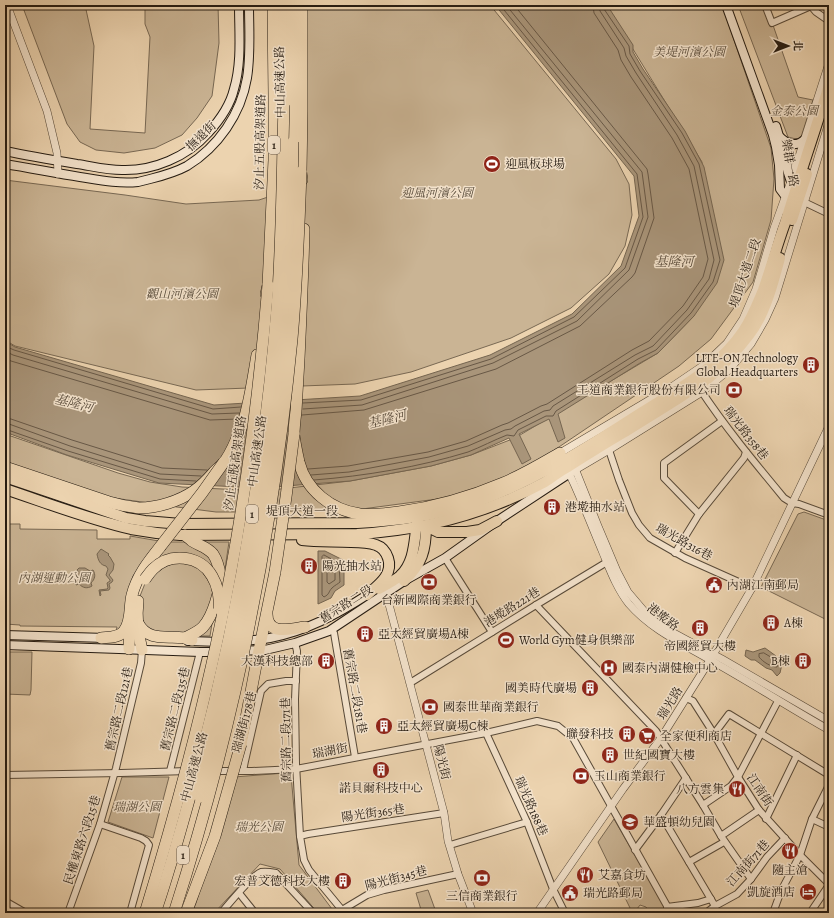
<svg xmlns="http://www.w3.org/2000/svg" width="834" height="918" font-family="Alegreya,'Noto Serif TC',serif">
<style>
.green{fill:#cab494;stroke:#786853}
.water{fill:#a9957a;stroke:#756550}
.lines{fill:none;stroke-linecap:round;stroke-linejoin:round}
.shore{stroke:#685846;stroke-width:1}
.minor-casing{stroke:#584a39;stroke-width:8}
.tertiary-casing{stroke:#584a39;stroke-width:8}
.secondary-casing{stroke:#261c12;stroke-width:10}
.trunk-casing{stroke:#261c12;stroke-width:12}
.motorway-casing{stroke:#261c12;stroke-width:12}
.minor{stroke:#f3e2cb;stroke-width:6}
.tertiary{stroke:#f3e2cb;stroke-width:7}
.secondary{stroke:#f3e2cb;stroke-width:8}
.trunk{stroke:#ecd3af;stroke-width:10}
.motorway{stroke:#ecd3af;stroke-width:11}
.motorway-bridge-casing{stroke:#261c12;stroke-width:12;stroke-linecap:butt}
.motorway-bridge{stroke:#ecd3af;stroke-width:11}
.labels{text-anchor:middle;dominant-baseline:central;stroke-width:3;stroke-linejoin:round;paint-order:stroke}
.shield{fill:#f3e2cb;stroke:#64574a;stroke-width:1}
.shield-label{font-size:11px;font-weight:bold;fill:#261c12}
.park-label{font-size:12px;font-style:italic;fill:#574a39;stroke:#f3e2cb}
.street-label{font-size:12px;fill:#261c12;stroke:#f3e2cb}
.poi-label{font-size:12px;fill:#261c12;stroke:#f3e2cb;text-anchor:start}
.water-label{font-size:13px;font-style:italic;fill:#5a4c3c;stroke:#f3e2cb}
</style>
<rect width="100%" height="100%" fill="#ecd3af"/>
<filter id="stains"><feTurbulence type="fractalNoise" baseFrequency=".005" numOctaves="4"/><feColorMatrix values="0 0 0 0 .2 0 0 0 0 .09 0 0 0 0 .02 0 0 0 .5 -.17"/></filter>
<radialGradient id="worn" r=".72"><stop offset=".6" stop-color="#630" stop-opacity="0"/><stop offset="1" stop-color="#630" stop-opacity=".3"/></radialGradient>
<g class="green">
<polygon points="22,5 85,5 94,46 90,129 145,133 150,37 145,24 145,5 218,5 219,43 212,96 197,118 182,135 155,148 124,153 96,150 80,142 67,124"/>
<polygon points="291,5 490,5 616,159 629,184 632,215 625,246 609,274 571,308 511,338 411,372 355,384 196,390 15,346 5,340 5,180 125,195 186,204 259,200 271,196"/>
<polygon points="606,5 722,5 771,148 774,179 771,220 753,282 711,339 679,366 550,453 514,474 486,485 445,498 362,509 261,512 216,512 177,507 100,496 5,465 5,434 118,473 150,482 182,487 263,491 350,481 431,466 471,455 515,438 658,353 694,316 702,162"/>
<polygon points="738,5 766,5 798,97 813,100 800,140 788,137"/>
<polygon points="804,512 829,521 829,621 761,587 798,514"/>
<polygon points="5,524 20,524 20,529 97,530 97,539 130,539 130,536 159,541 133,576 126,601 124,626 116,631 117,627 20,626 20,625 5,624"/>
<polygon points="166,542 229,542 221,596 217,586 190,559 152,567"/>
<polygon points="176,562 193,565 202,571 211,585 215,605 210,636 160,636 149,634 138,611 140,596 146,581 151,573"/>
<polygon points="5,652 32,652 31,690 30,695 5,694"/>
<polygon points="285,773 291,775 299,865 335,913 318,913 280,869 260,864 214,913 192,913 196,903 234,777"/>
<polygon points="122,777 169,777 153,838 108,822"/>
<polygon points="614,819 668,913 650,913 646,907 640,905 637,909 631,910 598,842"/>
<polygon points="428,890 436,912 422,913 416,893"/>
</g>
<g class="water">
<polygon points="495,5 607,5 633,45 633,52 643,69 685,131 702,163 704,167 724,260 717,283 694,316 658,353 640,363 558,414 565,438 558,442 549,419 519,434 531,459 522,464 509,438 471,455 431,466 350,481 260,488 159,483 67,455 5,432 5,341 15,347 214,405 360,396 490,355 572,314 621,266 639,216 634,176"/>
<path d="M101,549L109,554L108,555L110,557L114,564L113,570L109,575L113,580L112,582L109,584L110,588L109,590L100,591L101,595L100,596L99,590L107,589L108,588L107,583L110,581V580L106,575L108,569L106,566C100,565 98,560 97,554Z"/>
<polygon points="318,551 325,551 343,560 344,561 344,585 335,591 331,598 318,604"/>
<path d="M79,568H85L90,571L93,570C96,575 95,579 91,583L92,586C87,589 83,588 79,584L76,585C73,581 74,577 78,572L77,570Z"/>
<polygon points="765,648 776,656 782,664 780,673 777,676 772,670 766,668 755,660 751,660 745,656 746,650 753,652"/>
</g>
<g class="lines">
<g class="shore">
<polyline points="5,346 14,350 213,409 241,407"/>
<polyline points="5,351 13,355 212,414 239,413"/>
<polyline points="5,358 11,361 210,420 238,419"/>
<polyline points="303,403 361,400 491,359 574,317 625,268 643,217 637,174 500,5"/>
<polyline points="303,409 362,405 493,363 577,321 629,270 648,217 642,172 506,5"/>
<polyline points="302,415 364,410 496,369 580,326 632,277 635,273 654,218 648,174 647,169 514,5"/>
<polyline points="5,418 11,419 72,440 162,468 207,470"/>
<polyline points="5,424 9,424 70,446 160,474 201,476"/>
<polyline points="5,429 68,451 160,479 196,481"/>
<polyline points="308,469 348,466 428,452 466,441 502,425 508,423 541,406 547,404 632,350 649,341 683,306 703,277 708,259 689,169 672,138 631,77 621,60 618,50 594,13 593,5"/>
<polyline points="311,475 349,472 429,457 468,446 505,430 511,429 515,426 544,411 550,410 553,406 635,355 653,346 687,310 709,279 714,260 694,166 677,135 636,73 626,56 624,48 600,11 599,5"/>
<path d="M314,480C365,476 419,467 468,452C481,447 494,440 507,435L514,436L518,430L546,416H553L556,411L638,359L656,350L691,313L713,282L720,260L699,164L682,133L640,71L630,54L629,46L604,9V5"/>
<path d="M324,555L339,563L340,582C338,584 335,585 332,588C328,592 330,594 324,597L322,595V557Z"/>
<polygon points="328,564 334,565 335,567 335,580 329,584 327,582 327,565"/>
<path d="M764,653L774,659L778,664L777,667C771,667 763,662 759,657V654Z"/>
</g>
<g class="minor-casing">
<g id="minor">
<polyline points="765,5 772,23 811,6"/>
<polyline points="810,5 816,12 829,21"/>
<polyline points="804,202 829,214"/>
<path d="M700,389C725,427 755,463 784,498L792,503L799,504L829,515"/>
<polyline points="609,450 619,480 632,513 639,525 650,538 685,558 752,588"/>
<polyline points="699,514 664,478 664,463 722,421"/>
<polyline points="675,553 699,514 744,458 746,452"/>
<polyline points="445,558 492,632"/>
<polyline points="536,605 656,731 703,805 721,836"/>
<polyline points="332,629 334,633 355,757"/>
<polyline points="295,643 297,651 295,699 296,764 300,836"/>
<polyline points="410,683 536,605 607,562"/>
<polyline points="686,698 693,701 714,734 738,777 759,810 800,855 829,884"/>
<polyline points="486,733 527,822 553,889 565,913"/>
<polyline points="714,734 729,714 829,775"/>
<polyline points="170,771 200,652"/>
<polyline points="213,771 252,771 296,769 486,733 537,721 558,726 573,738 671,913"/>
<polyline points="243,771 245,761 261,691 268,684 286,681 296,681"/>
<polyline points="5,775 121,773 188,771"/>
<polyline points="703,805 731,786 738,777 778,701"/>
<polyline points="661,815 715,906"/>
<polyline points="766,819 797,755"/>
<polyline points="812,819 829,827"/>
<polyline points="100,824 141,838 146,841 149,845 130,913"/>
<polyline points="450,845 527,822"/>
<polyline points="635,850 661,815 686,778"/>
<polyline points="689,862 724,842"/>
<polyline points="751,879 721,836 759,810"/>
<polyline points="239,893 255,913"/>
<polyline points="5,901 26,913"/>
<polyline points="667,907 698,903 711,899"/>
<polyline points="342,910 367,895 384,890 458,874"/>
<polyline points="68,913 100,824 116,768 141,663 142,650"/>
<path d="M221,913C228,905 252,875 261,872C266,871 271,872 276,873L313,913"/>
<polyline points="346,913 342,910 309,870 304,860 300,836 308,834 444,813"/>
<polyline points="706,913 715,906 737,894 751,879 767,857 785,838"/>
<polyline points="773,913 781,891 800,855 812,819 829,785"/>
<polyline points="810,913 829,885"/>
</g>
</g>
<g class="tertiary-casing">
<g id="tertiary">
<polyline points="7,5 47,111 57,153 58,174"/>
<polyline points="561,456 560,453 673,386 704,365 727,343 743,319 756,289 774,228 791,181 829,63"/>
<polyline points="574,466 598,526 617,571 628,592 645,612 659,625 722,659 829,721"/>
<path d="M567,469C580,495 591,525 603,553C610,570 617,589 629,604C653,632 688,646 719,665C756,686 792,709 829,730"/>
<polyline points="570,473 609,450 702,392 729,370 751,344 765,320 775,298 829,122"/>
<polyline points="386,593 444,813 448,841 458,874 473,913"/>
<polyline points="537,913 623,789 661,738 710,660 752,588 829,426"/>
</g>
</g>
<g class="secondary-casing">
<g id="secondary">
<polyline points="726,5 773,135 776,147 779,165 780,189 786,197 787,212"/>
<path d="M776,126C784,149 786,186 804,202"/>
<path d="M779,136C787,144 796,148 805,139"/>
<path d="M5,151C29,156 53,160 77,164C91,166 106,170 122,170C153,171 187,157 208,133C219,121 230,106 234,89C242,62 239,33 239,5"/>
<path d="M5,164C30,168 55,173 80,177C99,180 118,184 138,182C142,181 146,180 150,179C162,176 176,172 187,166C218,147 241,114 247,78C251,54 249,29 249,5"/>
<polyline points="5,635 106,638"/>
<polyline points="188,641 222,642"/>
<path d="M242,641C251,640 260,640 270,638C306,631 336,615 367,595"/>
<polyline points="5,645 119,649 200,652 219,652"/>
<polyline points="238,651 265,650 295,643 329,631 404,581 445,558 497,521 570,473"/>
</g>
</g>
<g class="trunk-casing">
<g id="trunk">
<polyline points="792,220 807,174"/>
<path d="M5,477L126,518L145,521L181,524L357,523C394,521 430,517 465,506C527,486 588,447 642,412C678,389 719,367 743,331C752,318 757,304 763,290C771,267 777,245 785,223C799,177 815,131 829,85"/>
<path d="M5,489C47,503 88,519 131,529C147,532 163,534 180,535L357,534C425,530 486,514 545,482C553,477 560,471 568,467C587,455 606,443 625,432C644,420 664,408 684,395C692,389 701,384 709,378C724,365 738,350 750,334C765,315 774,281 780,258"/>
<path d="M302,540C318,542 334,541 351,542C359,542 368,542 376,545C382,547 386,552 388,558C394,575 377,586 367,595"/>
<path d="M404,581C422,564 426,550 426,526L438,532H467L480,530L497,521"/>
<path d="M379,589C386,585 394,581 400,576C415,562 414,541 417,523"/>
</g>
</g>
<g class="motorway-casing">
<g id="motorway">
<polyline points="283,5 284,105"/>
<polyline points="292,5 293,142"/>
<polyline points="302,5 302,110 301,172 302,180"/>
<path d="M304,229C303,273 301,316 299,359C298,377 297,394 296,411C295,419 294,427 294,435C295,444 297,453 299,462C306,490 331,510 360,514C373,515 386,514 399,512C435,507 470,497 503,483C523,475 541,464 560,453"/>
<polyline points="266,294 268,285 274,160 274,97 273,5"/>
<path d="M5,467L109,502C119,505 129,507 139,508C158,508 179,501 194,491C201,486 208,479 214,472C217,469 222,465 225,461C233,450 238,436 243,423C250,401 253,378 257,355"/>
<path d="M138,601C136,617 138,634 142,650"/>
<path d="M267,614C267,636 290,629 305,627"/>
<path d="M138,623C150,646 175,632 192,640"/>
<path d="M101,638C109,637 119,638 124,631C132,621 129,606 132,595C137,576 148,562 160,547"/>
<path d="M185,638C191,635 198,632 203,627C213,616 221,589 220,575C219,567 217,560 213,554C207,547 200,546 192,541C190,539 187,537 185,535"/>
<polyline points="129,649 130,622"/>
<polyline points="241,744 257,660 275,572"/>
<polyline points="164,913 180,865 200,797"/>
</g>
</g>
<use href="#minor" class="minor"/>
<use href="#tertiary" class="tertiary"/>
<use href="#secondary" class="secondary"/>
<use href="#trunk" class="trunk"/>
<use href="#motorway" class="motorway"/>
<g class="motorway-bridge-casing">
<g id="motorway-bridge">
<polyline points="160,547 202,493 224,462"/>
<polyline points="275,572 286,497 294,434"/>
<path d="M145,579C148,575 150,572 153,569C170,552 200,555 212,576C218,586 220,597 219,609"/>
<path d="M200,797C218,728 235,659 248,589C251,573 255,557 257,540C269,466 279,390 285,315C290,258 292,200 293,142"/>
<path d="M145,913C179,802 209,690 230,576C248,480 260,382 268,285"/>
<path d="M155,913C166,882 175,850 184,818C232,651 263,480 277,307C282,240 282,173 284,105"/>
<path d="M174,913C234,727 273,534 292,339C297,283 299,228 301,172"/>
<polyline points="186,913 215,836 241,744"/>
</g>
</g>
<use href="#motorway-bridge" class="motorway-bridge"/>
</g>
<defs>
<g id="stadium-disc" transform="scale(0.9)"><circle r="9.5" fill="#8f2418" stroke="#f3e2cb"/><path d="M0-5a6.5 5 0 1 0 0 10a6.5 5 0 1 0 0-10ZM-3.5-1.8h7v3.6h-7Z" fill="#fff"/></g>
<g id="building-disc" transform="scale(0.9)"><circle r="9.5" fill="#8f2418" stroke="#f3e2cb"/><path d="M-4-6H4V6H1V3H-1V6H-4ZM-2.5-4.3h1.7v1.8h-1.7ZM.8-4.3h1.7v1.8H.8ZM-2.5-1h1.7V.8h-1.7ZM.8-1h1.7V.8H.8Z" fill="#fff"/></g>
<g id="bank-disc" transform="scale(0.9)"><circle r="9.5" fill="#8f2418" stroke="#f3e2cb"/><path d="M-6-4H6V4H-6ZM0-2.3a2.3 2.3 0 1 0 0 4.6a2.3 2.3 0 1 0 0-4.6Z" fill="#fff"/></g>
<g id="civic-disc" transform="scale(0.9)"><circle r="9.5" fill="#8f2418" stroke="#f3e2cb"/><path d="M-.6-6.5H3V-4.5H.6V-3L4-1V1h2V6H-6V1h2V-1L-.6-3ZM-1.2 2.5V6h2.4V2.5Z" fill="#fff"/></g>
<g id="hospital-disc" transform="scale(0.9)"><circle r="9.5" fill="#8f2418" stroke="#f3e2cb"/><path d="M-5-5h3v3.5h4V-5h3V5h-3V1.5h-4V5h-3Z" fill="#fff"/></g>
<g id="supermarket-disc" transform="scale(0.9)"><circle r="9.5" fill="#8f2418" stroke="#f3e2cb"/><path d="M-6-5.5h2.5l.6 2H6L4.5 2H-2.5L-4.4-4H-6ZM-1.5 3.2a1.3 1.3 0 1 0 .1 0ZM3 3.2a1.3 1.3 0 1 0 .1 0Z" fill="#fff"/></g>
<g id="restaurant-disc" transform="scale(0.9)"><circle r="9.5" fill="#8f2418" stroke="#f3e2cb"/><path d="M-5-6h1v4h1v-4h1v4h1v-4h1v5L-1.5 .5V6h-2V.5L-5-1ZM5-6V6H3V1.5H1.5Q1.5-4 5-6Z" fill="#fff"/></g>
<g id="school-disc" transform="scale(0.9)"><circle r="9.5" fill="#8f2418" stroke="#f3e2cb"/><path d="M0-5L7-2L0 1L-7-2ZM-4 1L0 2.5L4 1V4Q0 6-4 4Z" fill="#fff"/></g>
<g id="hotel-disc" transform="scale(0.9)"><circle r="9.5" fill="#8f2418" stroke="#f3e2cb"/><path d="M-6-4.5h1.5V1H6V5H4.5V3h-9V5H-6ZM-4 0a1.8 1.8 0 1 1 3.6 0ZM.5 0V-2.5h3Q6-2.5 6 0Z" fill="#fff"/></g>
</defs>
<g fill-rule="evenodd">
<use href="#stadium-disc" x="492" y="164"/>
<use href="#building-disc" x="811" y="365"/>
<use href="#bank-disc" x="734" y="390"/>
<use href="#building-disc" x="552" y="507"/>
<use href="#building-disc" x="309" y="566"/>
<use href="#bank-disc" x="429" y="582"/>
<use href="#civic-disc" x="714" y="585"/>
<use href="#building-disc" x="771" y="623"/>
<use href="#building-disc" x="700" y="628"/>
<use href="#building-disc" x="365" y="634"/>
<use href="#stadium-disc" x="506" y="640"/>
<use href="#building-disc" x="326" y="661"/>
<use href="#building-disc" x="803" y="661"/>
<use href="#hospital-disc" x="609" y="668"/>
<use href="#building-disc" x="590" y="688"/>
<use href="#bank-disc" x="430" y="707"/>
<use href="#building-disc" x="384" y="726"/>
<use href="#building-disc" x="627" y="734"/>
<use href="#supermarket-disc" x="647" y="736"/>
<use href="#building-disc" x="610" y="755"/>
<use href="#building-disc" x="381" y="770"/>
<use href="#bank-disc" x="581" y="776"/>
<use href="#restaurant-disc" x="737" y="789"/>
<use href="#school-disc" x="630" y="822"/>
<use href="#restaurant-disc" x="790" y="851"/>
<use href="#restaurant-disc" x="585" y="875"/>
<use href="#bank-disc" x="482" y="878"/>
<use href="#building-disc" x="343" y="881"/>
<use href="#hotel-disc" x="808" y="892"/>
<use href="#civic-disc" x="570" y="893"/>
</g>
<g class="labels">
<g class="shield">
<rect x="268" y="136" width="12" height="18" rx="3"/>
<rect x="246" y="505" width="12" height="18" rx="3"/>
<rect x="177" y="846" width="12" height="18" rx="3"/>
</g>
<g class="shield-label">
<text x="274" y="145">1</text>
<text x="252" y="514">1</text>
<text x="183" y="855">1</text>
</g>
<g class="park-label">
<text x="689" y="52">美堤河濱公園</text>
<text x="794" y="111">金泰公園</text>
<text x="437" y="193">迎風河濱公園</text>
<text x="182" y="294">觀山河濱公園</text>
<text x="54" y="578">內湖運動公園</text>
<text x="137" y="807">瑞湖公園</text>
<text x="259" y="827">瑞光公園</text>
</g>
<g class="street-label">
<text transform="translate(280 82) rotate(-91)">中山高速公路</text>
<text transform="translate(201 136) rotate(-44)">撫遠街</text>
<text transform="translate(260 142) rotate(-89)">汐止五股高架道路</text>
<text transform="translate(790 163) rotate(80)">樂群一路</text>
<text transform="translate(745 273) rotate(-71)">堤頂大道二段</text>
<text transform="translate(746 433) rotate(52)">瑞光路358巷</text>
<text transform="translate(257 451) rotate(-82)">中山高速公路</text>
<text transform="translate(235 463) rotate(-82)">汐止五股高架道路</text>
<text x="302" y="511">堤頂大道一段</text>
<text transform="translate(684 542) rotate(29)">瑞光路316巷</text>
<text transform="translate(346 604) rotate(-32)">舊宗路二段</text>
<text transform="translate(512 607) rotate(-32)">港墘路221巷</text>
<text transform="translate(663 617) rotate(37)">港墘路</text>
<text transform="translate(355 691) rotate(80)">舊宗路二段181巷</text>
<text transform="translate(670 703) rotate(-58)">瑞光路</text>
<text transform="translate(119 709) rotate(-77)">舊宗路二段121巷</text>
<text transform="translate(175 709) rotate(-76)">舊宗路二段135巷</text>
<text transform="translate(244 722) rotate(-75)">瑞湖街178巷</text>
<text transform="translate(286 740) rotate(-91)">舊宗路二段171巷</text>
<text transform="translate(330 751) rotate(-11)">瑞湖街</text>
<text transform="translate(442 762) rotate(76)">陽光街</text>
<text transform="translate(194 767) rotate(-75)">中山高速公路</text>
<text transform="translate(760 790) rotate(56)">江南街</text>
<text transform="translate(531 806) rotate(66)">瑞光路188巷</text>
<text transform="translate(373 813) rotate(-8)">陽光街365巷</text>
<text transform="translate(82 840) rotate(-72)">民權東路六段15巷</text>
<text transform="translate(748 863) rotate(-48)">江南街71巷</text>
<text transform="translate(396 878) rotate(-15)">陽光街345巷</text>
</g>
<g class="poi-label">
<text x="505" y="164">迎風板球場</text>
<text x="798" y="358" text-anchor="end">LITE-ON Technology<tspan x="798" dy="14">Global Headquarters</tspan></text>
<text x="721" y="390" text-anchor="end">王道商業銀行股份有限公司</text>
<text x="565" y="507">港墘抽水站</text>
<text x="322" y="566">陽光抽水站</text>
<text x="727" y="585">內湖江南郵局</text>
<text x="429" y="600" text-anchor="middle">台新國際商業銀行</text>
<text x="784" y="623">A棟</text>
<text x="378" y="634">亞太經貿廣場A棟</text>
<text x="519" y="640">World Gym健身俱樂部</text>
<text x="700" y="646" text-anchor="middle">帝國經貿大樓</text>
<text x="313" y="661" text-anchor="end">大漢科技總部</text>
<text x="790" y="661" text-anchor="end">B棟</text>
<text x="622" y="668">國泰內湖健檢中心</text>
<text x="577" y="688" text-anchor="end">國美時代廣場</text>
<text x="443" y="707">國泰世華商業銀行</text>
<text x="397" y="726">亞太經貿廣場C棟</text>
<text x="614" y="734" text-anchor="end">聯發科技</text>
<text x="660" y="736">全家便利商店</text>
<text x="623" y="755">世紀國寶大樓</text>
<text x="594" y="776">玉山商業銀行</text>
<text x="381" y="788" text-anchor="middle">諾貝爾科技中心</text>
<text x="724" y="789" text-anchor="end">八方雲集</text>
<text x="643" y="822">華盛頓幼兒園</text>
<text x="790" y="870" text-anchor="middle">隨主凔</text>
<text x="598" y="875">艾嘉食坊</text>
<text x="330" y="881" text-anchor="end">宏普文德科技大樓</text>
<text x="795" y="892" text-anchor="end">凱旋酒店</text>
<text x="583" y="893">瑞光路郵局</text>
<text x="482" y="896" text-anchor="middle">三信商業銀行</text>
</g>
<g class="water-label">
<text x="674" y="261">基隆河</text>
<text transform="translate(74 403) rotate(14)">基隆河</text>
<text transform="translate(387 419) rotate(-14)">基隆河</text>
</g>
</g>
<rect width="834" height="918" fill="none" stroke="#ecd3af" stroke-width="20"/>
<rect x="6" y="6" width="822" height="906" fill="none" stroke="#261c12" stroke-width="2"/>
<rect x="10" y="10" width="814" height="898" fill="none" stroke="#261c12"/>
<g transform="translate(788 46) rotate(90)" stroke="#f3e2cb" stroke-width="3" paint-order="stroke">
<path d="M0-3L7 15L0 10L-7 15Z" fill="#261c12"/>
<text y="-6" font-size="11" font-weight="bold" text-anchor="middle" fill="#261c12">北</text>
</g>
<rect width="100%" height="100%" filter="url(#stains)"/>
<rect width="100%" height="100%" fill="url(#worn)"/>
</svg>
